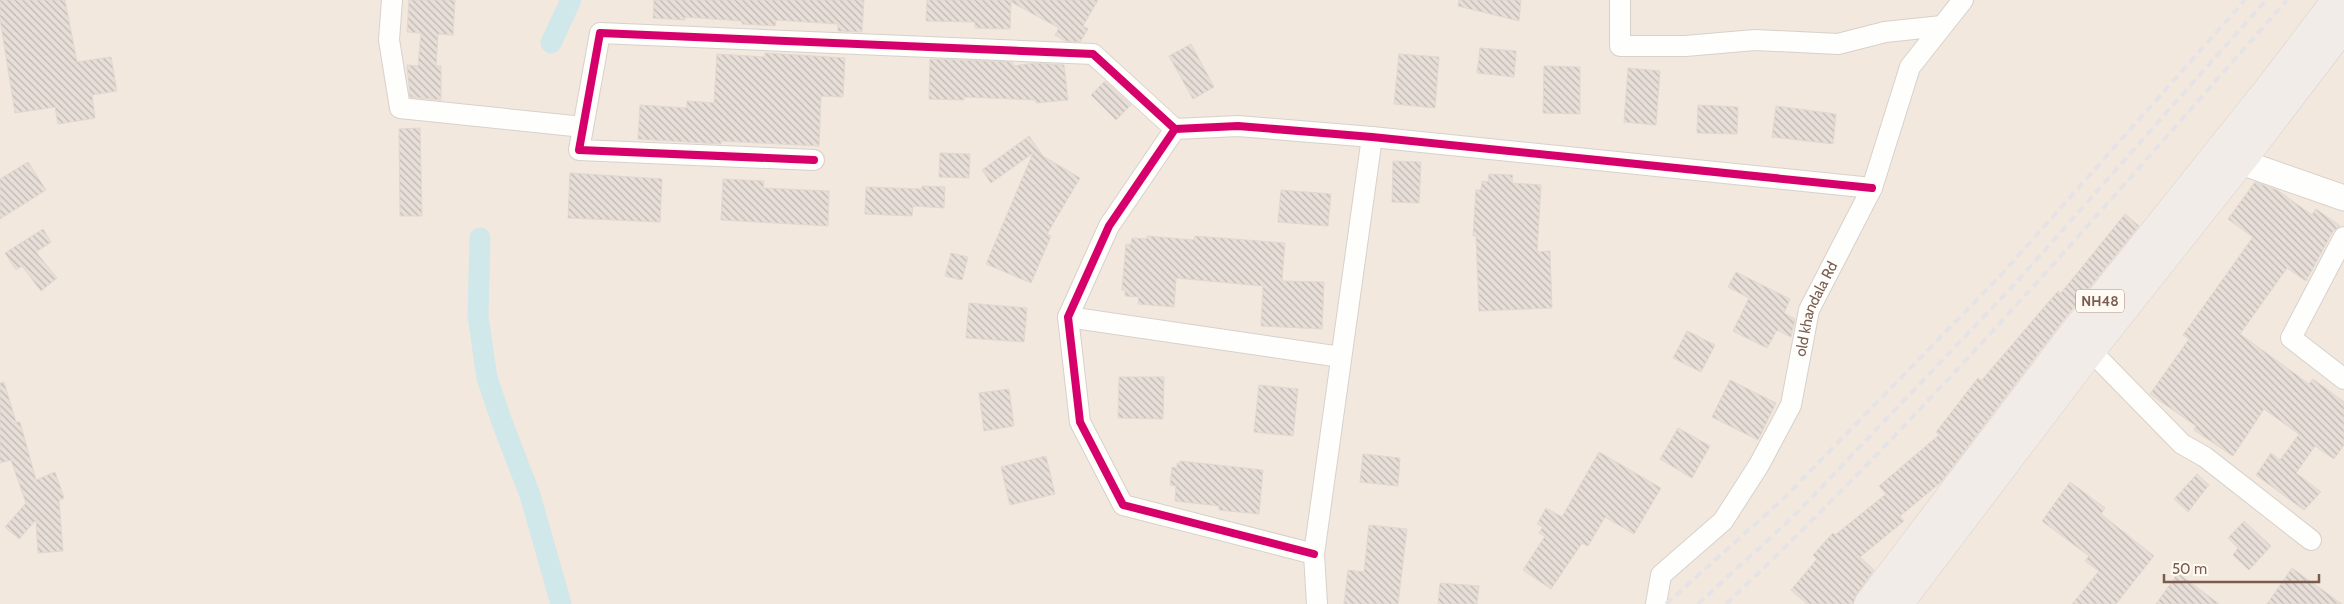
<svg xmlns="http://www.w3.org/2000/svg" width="2344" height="604" font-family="Cabin,sans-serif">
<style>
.residential{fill:#f2e8de}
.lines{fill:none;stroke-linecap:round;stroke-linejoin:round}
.canal{stroke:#d0e8ea;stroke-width:21}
.building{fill:url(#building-back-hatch);stroke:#e2d8d2}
.minor-casing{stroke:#d7d1cb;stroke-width:22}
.tertiary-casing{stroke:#d7d1cb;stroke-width:27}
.trunk-casing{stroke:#dad1cc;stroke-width:29}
.minor{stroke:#fefefd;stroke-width:20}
.tertiary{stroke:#fefefd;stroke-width:25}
.trunk{stroke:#f2ece8;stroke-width:28}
.rail{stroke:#e6e3e7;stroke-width:4;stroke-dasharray:8 5;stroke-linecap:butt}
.cycleway-casing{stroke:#fffaf3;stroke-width:11}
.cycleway{stroke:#d6006c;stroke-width:8}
.labels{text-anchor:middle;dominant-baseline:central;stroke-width:4;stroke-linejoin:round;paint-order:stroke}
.shield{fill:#fffaf3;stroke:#a28b7f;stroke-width:1}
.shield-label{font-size:14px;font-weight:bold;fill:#7a5c4d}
.street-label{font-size:15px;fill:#7a5c4d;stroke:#fffaf3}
</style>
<defs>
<pattern id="building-back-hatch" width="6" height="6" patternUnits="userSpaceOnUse" patternTransform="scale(1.25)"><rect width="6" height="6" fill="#e6ded7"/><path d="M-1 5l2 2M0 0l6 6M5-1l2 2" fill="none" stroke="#bfb7b1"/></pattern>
</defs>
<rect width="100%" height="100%" fill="#f9f5f0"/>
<rect class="residential" x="0" y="0" width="2344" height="604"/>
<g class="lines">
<g class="canal">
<polyline points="551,43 571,0"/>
<polyline points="480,238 478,316 487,378 502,422 530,495 561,604"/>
</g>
</g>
<g class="building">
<polygon points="0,0 65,0 77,62 111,57 117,91 92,95 95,118 58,124 55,107 15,113 0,19"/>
<polygon points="409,0 455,0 453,35 438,34 436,66 441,66 441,100 410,97 407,65 418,66 421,33 407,32"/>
<polygon points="654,0 864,0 862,32 838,31 838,24 776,20 775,26 742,24 742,21 685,17 685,20 653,18"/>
<polygon points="927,0 1098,0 1083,26 1088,29 1080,42 1065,41 1055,35 1059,28 1011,2 1010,29 975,28 975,22 926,21"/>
<polygon points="1459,0 1521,0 1519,21 1458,6"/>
<polygon points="1191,44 1214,87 1193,99 1169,56"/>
<polygon points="1480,48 1516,51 1514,77 1477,73"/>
<polygon points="765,53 845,58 843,97 821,96 819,146 721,141 721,144 638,139 640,105 687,108 687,101 714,103 717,54 765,57"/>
<polygon points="1399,54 1439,57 1435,108 1394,104"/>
<polygon points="930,59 1013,62 1013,66 1034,63 1064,65 1068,100 1036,103 1036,100 964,97 964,100 929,99"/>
<polygon points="1544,66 1580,67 1580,114 1543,113"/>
<polygon points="1628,68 1660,71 1656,125 1624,122"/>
<polygon points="1105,81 1131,105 1116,120 1091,95"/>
<polygon points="1698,105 1738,107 1737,134 1697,133"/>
<polygon points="1776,106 1836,114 1833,144 1772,137"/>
<polygon points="420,128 422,216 400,216 399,129"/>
<polygon points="1029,136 1043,156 1080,178 1047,234 1051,236 1031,283 986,264 1033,153 991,183 982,170"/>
<polygon points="940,153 970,154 969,178 939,177"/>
<polygon points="1393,161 1421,162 1419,203 1392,202"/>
<polygon points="28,162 46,190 0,219 0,179"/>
<polygon points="570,173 662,179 660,222 568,218"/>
<polygon points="1489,174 1513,175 1512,183 1541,185 1537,252 1550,251 1552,308 1479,311 1476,236 1473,236 1476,190 1481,190 1482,181 1488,182"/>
<polygon points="723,179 764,181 763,188 829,191 828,226 721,220"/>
<polygon points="2255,182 2277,190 2312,215 2316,209 2340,226 2333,231 2306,281 2287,268 2240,334 2309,384 2313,379 2344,402 2344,445 2334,459 2315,446 2296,473 2321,492 2304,510 2256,475 2271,453 2280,460 2299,434 2264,409 2233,456 2194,430 2196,426 2150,394 2189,339 2183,335 2253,237 2228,219"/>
<polygon points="922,186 945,187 944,208 913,206 912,216 865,214 866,187 922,189"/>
<polygon points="1281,190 1331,194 1328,226 1278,222"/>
<polygon points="2125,214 2139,226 2062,322 1941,482 1900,516 1904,521 1860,557 1874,570 1856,595 1853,604 1807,604 1791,590 1817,559 1813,555 1833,533 1835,535 1886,494 1879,486 1939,435 1936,432 1978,378 1981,381 2058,291 2061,293"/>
<polygon points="43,229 51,242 36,252 57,278 41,291 22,266 16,270 5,253"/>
<polygon points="1147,236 1194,240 1195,236 1285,243 1282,281 1324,282 1322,329 1261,326 1263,286 1176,278 1174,307 1138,304 1139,297 1125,296 1125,290 1122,290 1126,244 1131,245 1132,238 1147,239"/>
<polygon points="951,253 968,257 962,280 945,276"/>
<polygon points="1736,272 1790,299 1784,313 1795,319 1791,337 1777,330 1767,348 1733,331 1749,298 1728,287"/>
<polygon points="969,303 1027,308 1024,342 966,338"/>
<polygon points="1687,331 1715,345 1701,372 1673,358"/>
<polygon points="1119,377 1164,377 1163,419 1118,418"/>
<polygon points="1730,380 1776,403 1758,440 1712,417"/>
<polygon points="4,382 16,422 20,422 36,480 55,472 64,498 59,500 63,551 38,553 36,520 19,539 5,527 26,503 11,460 0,463 0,383"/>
<polygon points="1259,385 1298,389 1293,436 1254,432"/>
<polygon points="1009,389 1014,426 984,431 979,393"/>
<polygon points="1678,428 1710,446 1692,478 1660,459"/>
<polygon points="1599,452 1661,488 1634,534 1605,517 1588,546 1582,543 1551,589 1523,570 1545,536 1539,533 1543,527 1537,524 1546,508 1562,517"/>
<polygon points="1363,454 1400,458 1398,486 1360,482"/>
<polygon points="1046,456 1055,494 1010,505 1001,467"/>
<polygon points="1180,461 1263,470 1259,514 1219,510 1219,506 1175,501 1176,486 1170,485 1172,467 1177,468 1177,463 1180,464"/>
<polygon points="2197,474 2209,485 2188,512 2174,499"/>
<polygon points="2070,482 2105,508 2101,514 2154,556 2116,604 2072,604 2099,571 2085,561 2089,556 2042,521"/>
<polygon points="2244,521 2271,546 2249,570 2233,555 2238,548 2228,538"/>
<polygon points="1369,525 1407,529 1398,604 1344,604 1348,570 1364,572"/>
<polygon points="2292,568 2342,604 2267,604"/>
<polygon points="2178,573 2219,604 2156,604"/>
<polygon points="1440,583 1479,586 1477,604 1438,604"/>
</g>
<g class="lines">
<g class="minor-casing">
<g id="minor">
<polyline points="392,0 389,40 400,108 583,127"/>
<polyline points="1620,0 1620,46 1685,46 1755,40 1838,44 1885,32 1942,26"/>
<polyline points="814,160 579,150 600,33 1093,54 1175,129"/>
<polyline points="2344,237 2291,338 2344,379"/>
<polyline points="1068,317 1341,357"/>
<polyline points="2091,351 2182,444 2205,457 2311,540"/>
<polyline points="1314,554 1123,505 1080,422 1068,317 1109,226 1175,129 1238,126 1372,137 1872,188"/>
<polyline points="1317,604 1314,554 1372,137"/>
<path id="s1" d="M1656,604L1661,575L1723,521L1759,465L1791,405L1809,310L1872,188L1910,67L1963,0"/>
</g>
</g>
<g class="tertiary-casing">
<polyline id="tertiary" points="2241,162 2344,198"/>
</g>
<g class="trunk-casing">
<g id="trunk">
<polyline points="1868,604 2074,332 2272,84 2336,0"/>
<polyline points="1899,604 2091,351 2241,162 2344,27"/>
</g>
</g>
<use href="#minor" class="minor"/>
<use href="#tertiary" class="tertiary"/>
<use href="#trunk" class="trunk"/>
<g class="rail">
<polyline points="1666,604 1782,500 2002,274 2245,0"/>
<polyline points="1698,604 1792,518 2014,285 2266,0"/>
<path d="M1726,604C1926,415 2105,206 2287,0"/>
</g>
<g class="cycleway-casing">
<g id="cycleway">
<polyline points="814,160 579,150 600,33 1093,54 1175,129"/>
<polyline points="1314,554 1123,505 1080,422 1068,317 1109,226 1175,129 1238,126 1372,137 1872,188"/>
</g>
</g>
<use href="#cycleway" class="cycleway"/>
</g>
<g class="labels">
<rect class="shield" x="2076" y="289.5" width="48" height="23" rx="4"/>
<g class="shield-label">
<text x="2100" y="301">NH48</text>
</g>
<g class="street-label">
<text stroke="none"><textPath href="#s1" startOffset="346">old khandala Rd</textPath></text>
</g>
</g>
<path d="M2164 574v8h155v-8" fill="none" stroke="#7a5c4d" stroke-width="2.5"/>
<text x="2172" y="574" font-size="15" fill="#7a5c4d" stroke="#fffaf3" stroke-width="4" paint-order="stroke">50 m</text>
</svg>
